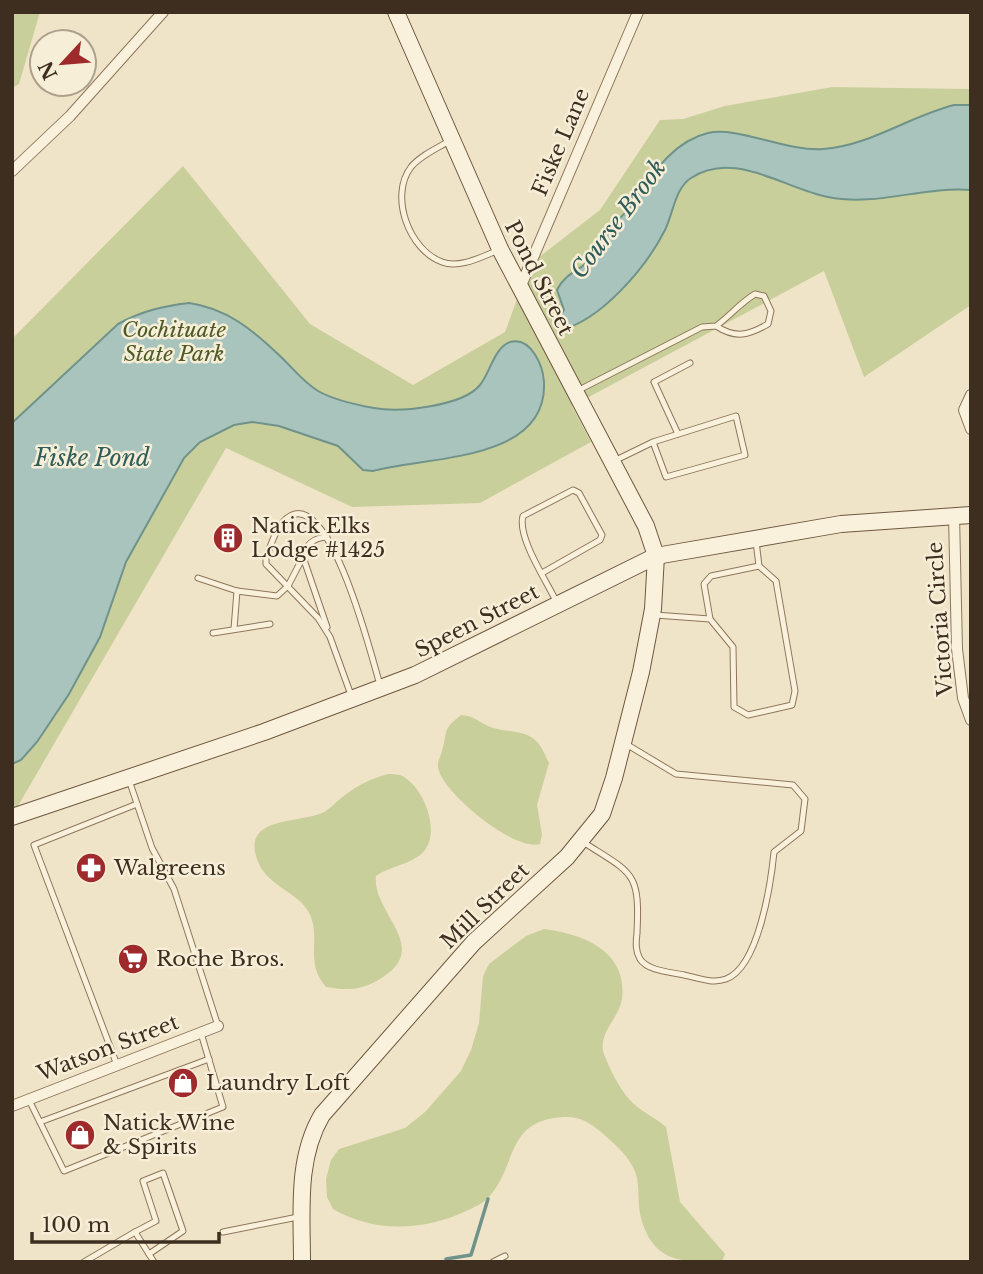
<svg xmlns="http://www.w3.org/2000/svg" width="983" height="1274" font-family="'Libre Baskerville',serif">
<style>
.green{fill:#c9cf9b}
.water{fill:#a9c4bc;stroke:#6f938a;stroke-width:2}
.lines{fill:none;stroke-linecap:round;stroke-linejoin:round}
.stream{stroke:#6f938a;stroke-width:3.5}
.lane-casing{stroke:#8d765c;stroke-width:7}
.street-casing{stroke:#8d765c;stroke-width:12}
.secondary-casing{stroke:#6f573f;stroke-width:18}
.lane{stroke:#faf1dc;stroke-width:5}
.street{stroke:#faf1dc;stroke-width:10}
.secondary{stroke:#faf1dc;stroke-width:16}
.labels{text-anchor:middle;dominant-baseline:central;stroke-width:5;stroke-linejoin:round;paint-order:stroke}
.street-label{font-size:21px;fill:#3d2e20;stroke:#f7eed8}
.park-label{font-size:21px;font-style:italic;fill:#4d5a26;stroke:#f7eed8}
.poi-label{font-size:21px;fill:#3d2e20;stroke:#f7eed8;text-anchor:start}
.water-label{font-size:23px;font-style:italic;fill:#2f5d5a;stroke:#f7eed8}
</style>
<rect width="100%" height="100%" fill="#f0e4c8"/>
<g class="green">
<polygon points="12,12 40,12 19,84 12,88"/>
<polygon points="832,87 971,89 971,305 864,377 824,271 572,406 591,442 480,503 352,507 226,448 18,806 12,808 12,339 183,166 310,324 413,385 505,332 530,264 600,210 660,120 683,119 725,106"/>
<path d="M461,715C474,716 476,720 486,725C501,733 521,729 534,739C541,744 545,755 549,763L537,805L542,834L540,844C515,852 446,795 439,771C436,762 440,759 442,751C448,730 442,730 461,715Z"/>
<path d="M388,774C393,774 400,774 404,777C424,789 440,830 425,850C414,864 390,866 376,876C372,913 431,946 383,977C364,990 348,991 326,987C303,961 323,937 308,911C298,893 269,886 259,864C237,815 301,824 324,812C330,809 336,802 341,798C356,786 369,779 388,774Z"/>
<path d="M544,929C582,934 628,950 622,999C619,1019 597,1033 604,1054C610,1070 622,1094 635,1105C644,1113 656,1118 666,1127L680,1202L725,1254L722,1262C680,1262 652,1263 640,1214C637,1199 641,1182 633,1167C626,1153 612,1142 601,1132C589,1122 579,1116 563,1117C505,1121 518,1164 489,1197C484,1203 473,1208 466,1211C424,1231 374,1233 333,1209L327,1197L326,1179L331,1160L339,1149L405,1128L425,1112L461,1071L471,1050L479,1023L483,976L489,964L526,936Z"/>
</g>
<g class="water">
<path d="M954,105H971V190C923,186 876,207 828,197C785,189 734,149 691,178C675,188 673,214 665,230C647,266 601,321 560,330L556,323L564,310L557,290C565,273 580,271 592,258C597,251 598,242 603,234C611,225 622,218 629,208C650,179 670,142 708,133C738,126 787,152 823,149C869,146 910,116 954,105Z"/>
<path d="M189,303C226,308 253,330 279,355C292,367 303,382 318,391C334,400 357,405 374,408C400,413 463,406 480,385C490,373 494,348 510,342C531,336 543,366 544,382C548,463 425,456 373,471L363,470L338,446L279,426L252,422L234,425L200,442L184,458L126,562L100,637L69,694L37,742L21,760L12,764V423L118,324C142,311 163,306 189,303Z"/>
</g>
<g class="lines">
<polyline class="stream" points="446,1259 471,1255 488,1199"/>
<g class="lane-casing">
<g id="lane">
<path d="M451,140C438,148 421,155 411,167C389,196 409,250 442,262C460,269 483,256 499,250"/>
<path d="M577,391L702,327L716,326C736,339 749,335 768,324L771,311L764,296L755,294C740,303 730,316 716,326"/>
<polyline points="678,434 654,382 690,363"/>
<polyline points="614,461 653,442 666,477 745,455 736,416 653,442"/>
<path d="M542,573L600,540L602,535L579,493L573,490L523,516C517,537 546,580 556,601"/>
<polyline points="198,578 237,591 277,596 288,586 303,557"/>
<polyline points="655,615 710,619 733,647 734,707 748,715 792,705 795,691 776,581 759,566 756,541"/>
<polyline points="710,619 704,584 711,576 759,566"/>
<path d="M327,627L303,557C306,544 313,538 327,537"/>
<polyline points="234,629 237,591"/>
<polyline points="213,633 270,624"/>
<path d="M351,695L330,637L318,618L266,564V558C271,545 277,523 290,516C331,492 372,658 380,685"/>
<polyline points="129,780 152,848 174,889 218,1026"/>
<path d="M583,842C633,874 640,871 637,933C636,942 635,950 640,959C648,971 670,972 684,975C698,978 712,984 726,979C759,967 771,882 774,852L801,831L805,799L793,785L676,774L626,744"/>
<polyline points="117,1065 34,845 137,804"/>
<polyline points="29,1100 64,1171 223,1107 201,1033"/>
<polyline points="40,1122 209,1059"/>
<polyline points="135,1232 156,1221 143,1181 163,1173 183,1231 149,1254"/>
<polyline points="223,1232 298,1217"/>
<polyline points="84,1262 135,1232 154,1262"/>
<polyline points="493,1262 505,1256"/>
</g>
</g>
<g class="street-casing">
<g id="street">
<polyline points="12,171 70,116 163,12"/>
<polyline points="520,288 638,12"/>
<polyline points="971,395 964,410 971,429"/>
<polyline points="954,515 957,649 963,698 971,720"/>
<polyline points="12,1106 218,1026"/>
</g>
</g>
<g class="secondary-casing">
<g id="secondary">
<polyline points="12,817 264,732 415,675 656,556 841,524 971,515"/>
<path d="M302,1262C302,1212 296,1159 322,1115L474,942L567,857L602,814L614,778L641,672L653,609L656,556L646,526L500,249L396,12"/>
</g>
</g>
<use href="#lane" class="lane"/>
<use href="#street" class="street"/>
<use href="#secondary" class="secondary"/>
</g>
<defs>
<g id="building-disc" transform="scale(1.575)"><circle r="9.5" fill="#9e2a2b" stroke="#f7eed8"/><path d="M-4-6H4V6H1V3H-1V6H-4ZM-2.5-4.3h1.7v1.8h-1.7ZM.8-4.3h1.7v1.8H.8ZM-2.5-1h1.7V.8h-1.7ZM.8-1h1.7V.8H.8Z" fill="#fff"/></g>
<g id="pharmacy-disc" transform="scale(1.575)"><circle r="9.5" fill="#9e2a2b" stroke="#f7eed8"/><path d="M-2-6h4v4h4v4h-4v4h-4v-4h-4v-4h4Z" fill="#fff"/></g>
<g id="supermarket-disc" transform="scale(1.575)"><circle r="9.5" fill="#9e2a2b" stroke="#f7eed8"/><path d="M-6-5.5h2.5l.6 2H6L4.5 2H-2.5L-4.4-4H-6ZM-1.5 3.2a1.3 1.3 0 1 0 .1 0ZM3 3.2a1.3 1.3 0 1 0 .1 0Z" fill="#fff"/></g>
<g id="shop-disc" transform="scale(1.575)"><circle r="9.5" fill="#9e2a2b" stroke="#f7eed8"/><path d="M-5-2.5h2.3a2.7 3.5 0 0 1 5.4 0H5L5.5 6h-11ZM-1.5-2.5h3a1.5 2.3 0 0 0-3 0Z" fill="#fff"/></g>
</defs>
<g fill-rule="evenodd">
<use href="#building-disc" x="228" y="538"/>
<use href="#pharmacy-disc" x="91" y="868"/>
<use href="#supermarket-disc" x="133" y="959"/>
<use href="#shop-disc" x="183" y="1083"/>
<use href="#shop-disc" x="80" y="1135"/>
</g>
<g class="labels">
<g class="street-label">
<text transform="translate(561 142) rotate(-67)">Fiske Lane</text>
<text transform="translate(539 278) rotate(63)">Pond Street</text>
<text transform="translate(940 619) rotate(-94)">Victoria Circle</text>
<text transform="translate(477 621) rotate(-27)">Speen Street</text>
<text transform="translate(485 906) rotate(-44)">Mill Street</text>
<text transform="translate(108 1048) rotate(-21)">Watson Street</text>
</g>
<g class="park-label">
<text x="174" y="330">Cochituate<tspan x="174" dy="24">State Park</tspan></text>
</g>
<g class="poi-label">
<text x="251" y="526">Natick Elks<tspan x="251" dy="24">Lodge #1425</tspan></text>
<text x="114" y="868">Walgreens</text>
<text x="156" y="959">Roche Bros.</text>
<text x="206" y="1083">Laundry Loft</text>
<text x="103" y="1123">Natick Wine<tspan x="103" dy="24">&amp; Spirits</tspan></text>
</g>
<g class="water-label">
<text transform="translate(618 219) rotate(-53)">Course Brook</text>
<text x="92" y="458">Fiske Pond</text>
</g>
</g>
<rect width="983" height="1274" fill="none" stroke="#3d2e20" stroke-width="28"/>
<g transform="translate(63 63) rotate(244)"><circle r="33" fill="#f7eed8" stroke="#ada18e" stroke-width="2"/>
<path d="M0-5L12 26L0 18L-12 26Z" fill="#9e2a2b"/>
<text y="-10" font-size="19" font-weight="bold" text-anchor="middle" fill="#3d2e20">N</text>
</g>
<path d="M32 1232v10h187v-10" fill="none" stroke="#3d2e20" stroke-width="3.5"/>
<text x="42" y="1232" font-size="21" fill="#3d2e20" stroke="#f7eed8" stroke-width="5" paint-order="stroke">100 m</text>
</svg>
